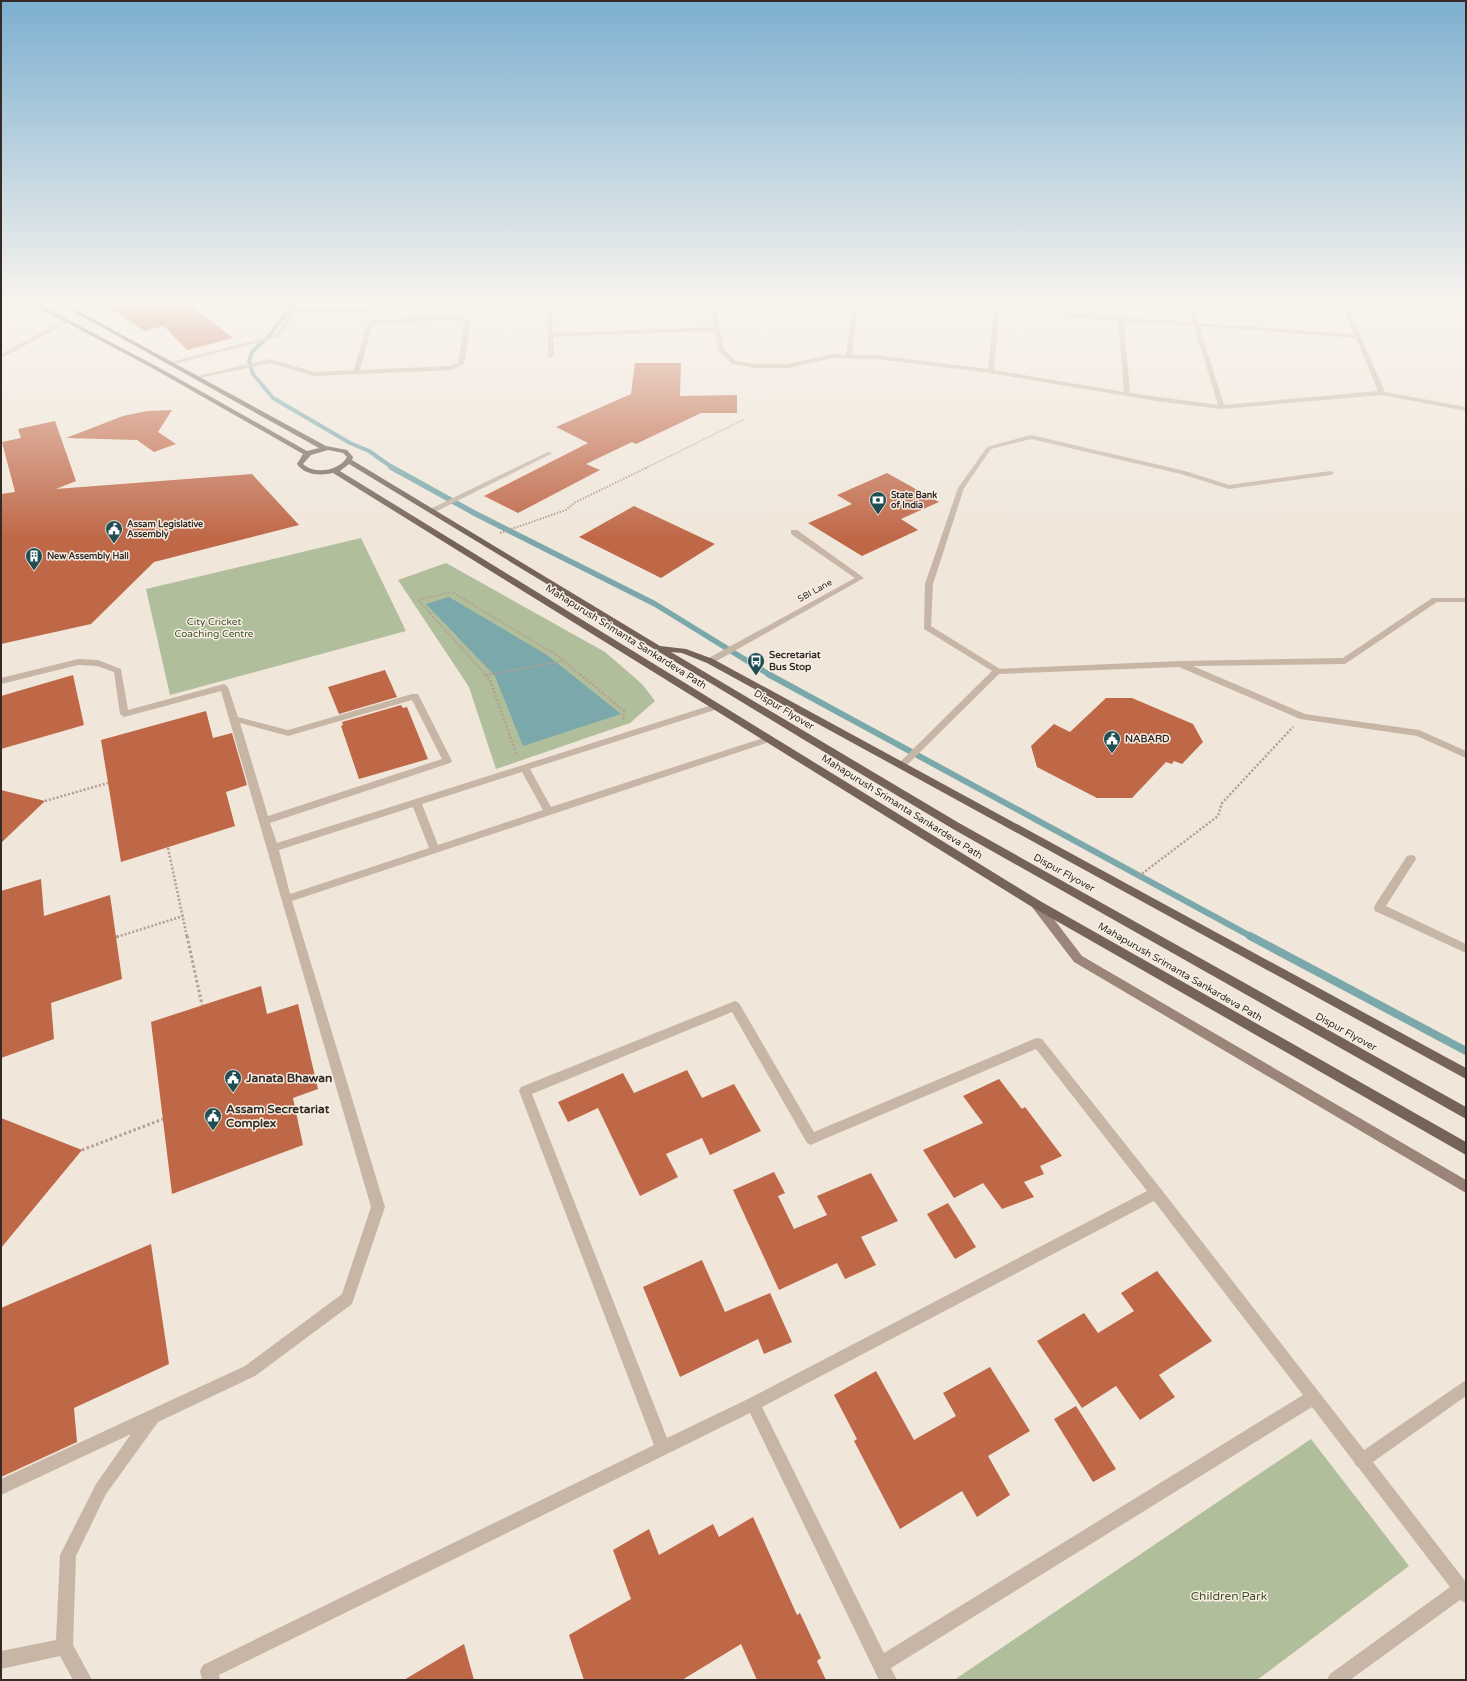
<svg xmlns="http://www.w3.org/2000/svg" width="1467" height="1681" font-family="'Varela Round',sans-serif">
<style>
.green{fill:#b1be9b}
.water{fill:#7aa8ab}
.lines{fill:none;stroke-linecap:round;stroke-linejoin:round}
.stream-far3{stroke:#7aa8ab;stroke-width:4}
.stream-far2{stroke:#7aa8ab;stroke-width:5.5}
.stream-far1{stroke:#7aa8ab;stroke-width:6}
.stream{stroke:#7aa8ab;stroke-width:8}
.building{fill:#bf6848}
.path-far3{stroke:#b3a091;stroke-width:1.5;stroke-dasharray:1 1;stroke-linecap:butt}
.path-far2{stroke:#b3a091;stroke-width:2;stroke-dasharray:1.5 1.5;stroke-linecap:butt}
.path-far1{stroke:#b3a091;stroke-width:2.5;stroke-dasharray:2 2;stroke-linecap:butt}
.path{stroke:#b3a091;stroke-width:3;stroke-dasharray:2.5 2.5;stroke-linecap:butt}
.service{fill:#c7b6a6;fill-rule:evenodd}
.minor{fill:#c7b6a6;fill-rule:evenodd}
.secondary{fill:#9a8578;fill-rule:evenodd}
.primary{fill:#756358;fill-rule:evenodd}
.labels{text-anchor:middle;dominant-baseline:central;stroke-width:3;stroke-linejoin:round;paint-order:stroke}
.far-poi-label{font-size:9px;font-weight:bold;fill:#342b27;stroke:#f8f0e5;text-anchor:start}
.far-street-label{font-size:9px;fill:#342b27;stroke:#f8f0e5}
.park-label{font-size:10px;fill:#42502c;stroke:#f8f0e5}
.street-label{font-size:10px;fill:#342b27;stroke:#f8f0e5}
.poi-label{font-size:10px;font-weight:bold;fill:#342b27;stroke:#f8f0e5;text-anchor:start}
.near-poi-label{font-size:12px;font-weight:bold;fill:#342b27;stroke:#f8f0e5;text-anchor:start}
.near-park-label{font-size:12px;fill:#42502c;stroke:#f8f0e5}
</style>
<rect width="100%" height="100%" fill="#f0e6da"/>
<g class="green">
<polygon points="361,538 406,631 170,695 146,589"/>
<polygon points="446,563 605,652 642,684 655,701 630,723 496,769 469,687 398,580"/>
<polygon points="1311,1439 1409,1566 1257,1680 954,1680"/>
</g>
<polygon class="water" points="449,597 547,655 621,714 523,746 495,676 426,604"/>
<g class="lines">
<polyline class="stream-far3" points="294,303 269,336 252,352 249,361 253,374 273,398 350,443 369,451 393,468"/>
<polyline class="stream-far2" points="391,467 476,514 655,604 770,675"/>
<polyline class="stream-far1" points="768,674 1252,937"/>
<polyline class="stream" points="1250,936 1466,1051"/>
</g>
<g class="building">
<polygon points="102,303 187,303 233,338 187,350 164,326 145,331"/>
<polygon points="635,363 681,363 680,396 737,395 737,413 701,413 636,444 632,442 586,464 600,470 518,513 484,496 588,443 556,427 631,394"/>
<polygon points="172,410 158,432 176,444 154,452 137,440 66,438 123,416 147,411"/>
<polygon points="55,421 76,481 56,489 252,474 299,525 154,562 91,624 1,644 1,494 15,492 2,442 21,438 18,429"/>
<polygon points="887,473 939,502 901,519 918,530 862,556 808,523 852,504 837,495"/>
<polygon points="634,506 715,544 661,578 579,537"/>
<polygon points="385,670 397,697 339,714 328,687"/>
<polygon points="73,675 84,725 1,749 1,696"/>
<polygon points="1106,698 1132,698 1193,724 1203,742 1182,764 1174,761 1172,764 1166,762 1132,798 1097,798 1037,767 1031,746 1054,724 1070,732"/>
<polygon points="401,705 403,708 407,707 428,759 359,779 341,726 343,725 342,722"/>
<polygon points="206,711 213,738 232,733 247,785 226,792 235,826 121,862 101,740"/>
<polygon points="1,790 45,801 1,843"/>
<polygon points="41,879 44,916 110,895 122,979 51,1003 54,1039 1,1058 1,891"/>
<polygon points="261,986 267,1014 298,1004 318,1089 293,1098 303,1145 172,1194 151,1022"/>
<polygon points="687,1070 702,1098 734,1084 761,1131 710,1155 702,1138 666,1154 678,1177 640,1196 598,1108 568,1122 558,1102 623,1073 634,1093"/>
<polygon points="999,1079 1022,1109 1025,1107 1062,1156 1040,1166 1044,1174 1024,1182 1034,1197 1002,1209 983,1183 954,1198 923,1150 983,1123 963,1096"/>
<polygon points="1,1118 82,1150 1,1248"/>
<polygon points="774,1172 785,1193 778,1196 794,1229 827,1215 817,1196 871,1173 898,1221 861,1237 876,1265 845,1279 837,1263 779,1290 733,1190"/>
<polygon points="948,1203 976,1247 955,1259 927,1214"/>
<polygon points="151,1244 169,1364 74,1408 77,1442 1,1477 1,1308"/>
<polygon points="702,1260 725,1312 770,1293 792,1342 764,1354 758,1339 680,1377 643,1287"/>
<polygon points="1157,1271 1212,1341 1159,1375 1175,1397 1140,1420 1116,1386 1082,1408 1037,1341 1084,1313 1098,1333 1134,1311 1121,1293"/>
<polygon points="990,1367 1030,1431 988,1456 1010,1495 977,1517 962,1491 900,1529 854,1441 857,1439 834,1395 876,1371 914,1440 956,1416 943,1393"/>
<polygon points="1076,1406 1116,1469 1093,1482 1054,1419"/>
<polygon points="753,1517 797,1615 800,1613 821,1658 817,1661 826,1680 757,1680 741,1644 682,1680 584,1680 569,1635 631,1599 613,1550 649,1529 659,1555 713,1524 719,1537"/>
<polygon points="464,1644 474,1680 404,1680"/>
</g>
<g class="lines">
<polyline class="path-far3" points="646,468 745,419"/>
<g class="path-far2">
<polyline points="500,533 566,510 574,503 648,467"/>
<polyline points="486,675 564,661"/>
<polyline points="486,675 418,600 452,592 558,656 581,675"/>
</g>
<g class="path-far1">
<polyline points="485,674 490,680 517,756"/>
<polyline points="580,674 624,711 623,720"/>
<polyline points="486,675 491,674"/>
<polyline points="45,801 108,783"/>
<polyline points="168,848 187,937"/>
<polyline points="1139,876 1218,816 1222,803 1293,727"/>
<polyline points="117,937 183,916"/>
</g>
<g class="path">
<polyline points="187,936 202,1005"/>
<polyline points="116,937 121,936"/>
<polyline points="82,1150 163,1119"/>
</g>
<g class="service">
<path d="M457,315L471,321L464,364L452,370L314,376L270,363L196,379L193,377L270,359L314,372L354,370L366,326L372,321ZM456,319L465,322L458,363L451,366L360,370L372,327L375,324Z"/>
<polygon points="1031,435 1185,471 1229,485 1331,471 1334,473 1331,475 1229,489 1181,474 1031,439 991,449 964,488 933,584 931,626 1000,669 1001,671 1000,673 997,674 924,629 925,584 958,488 987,447"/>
<polygon points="548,452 553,453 435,512 428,510"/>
<polygon points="791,530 797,530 864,578 713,663 707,663 707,659 855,578 791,534"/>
<path d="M78,659L98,660L121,669L128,710L224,684L228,687L238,717L288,730L412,694H418L452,761L450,763L270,823L277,843L715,704L719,707L718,709L530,769L551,807L766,737H772L774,739L772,741L292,901L385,1207L352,1304L255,1376L158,1422L106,1494L76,1556L73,1645L92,1680H73L60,1656L1,1669V1651L56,1640L60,1555L96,1484L131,1434L1,1495V1479L245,1366L342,1294L371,1207L221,691L124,717L120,714L114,672L97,666L78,665L1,684V678ZM412,700L442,759L268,816L240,723L288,736ZM522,772L543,810L438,845L422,804ZM413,807L429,848L290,894L279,850Z"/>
<polygon points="1411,855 1415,856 1416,859 1386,906 1466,944 1466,953 1375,911 1374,908 1375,905 1407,856"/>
<path d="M735,1001L739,1003L814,1132L1034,1039L1038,1038L1042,1039L1161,1189L1364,1450L1466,1380V1396L1373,1462L1466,1582V1603L1460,1600L1350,1680H1327L1330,1674L1450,1587L1358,1467L1356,1466L1354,1462L1312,1407L891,1668L897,1680H879L750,1413L219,1675L220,1680H202L200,1671L203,1665L654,1445L519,1091L521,1087ZM732,1012L807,1143L811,1145L815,1143L1036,1049L1147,1191L748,1399L667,1438L532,1094ZM1154,1201L1303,1395L884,1653L762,1407Z"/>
</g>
<g class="minor">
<path d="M513,303H552L553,333L714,327L710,303H715L724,350L736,361L756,364H788L833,354L846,355L853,303H858L852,355H876L988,369L995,303H1000L994,370L1124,392L1118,320L1060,316L1057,303H1061L1064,314L1193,322L1188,303H1193L1198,323L1354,334L1341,303H1346L1385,392L1466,407V411L1382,395L1222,409L1162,402L984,372L876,359L833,358L788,368H756L732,364L718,350L715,331L553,337L554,356L551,358L548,356L547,305L295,314L279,337L170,365L167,363L275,335L291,311L293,310ZM1124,321L1194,326L1218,405L1130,393ZM1199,326L1356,338L1378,391L1224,405Z"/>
<polygon points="1458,303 1463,303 1466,310 1466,318 1463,316"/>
<polygon points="66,320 71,321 1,358 1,354"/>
<polygon points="1432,598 1466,598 1466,602 1437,602 1345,664 1193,666 1305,714 1419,730 1466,751 1466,758 1417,736 1300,719 1179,667 999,674 905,767 899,767 897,765 994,669 1180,661 1343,658"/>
</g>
<polygon class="secondary" points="1036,900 1040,901 1082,956 1466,1180 1466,1193 1074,962 1032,907 1031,904 1032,901"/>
<path class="primary" d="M30,303H36L158,367L307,451L319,448L58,303H64L326,446L347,450L353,457L352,460L660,646L686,649L713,659L1466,1068V1079L707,663L682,653L671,652L959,823L1466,1107V1119L953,829L801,738L349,464L340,471L1040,901L1466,1142V1155L1032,907L333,473C321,476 304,475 297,464L303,454L154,369ZM328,450L343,453L347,457C339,471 315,475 303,464L311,455Z"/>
</g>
<linearGradient id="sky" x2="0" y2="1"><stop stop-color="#7cafd0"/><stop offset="0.56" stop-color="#f8f4ee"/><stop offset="1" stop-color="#f8f4ee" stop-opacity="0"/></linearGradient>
<rect width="1467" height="538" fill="url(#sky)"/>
<defs>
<g id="bank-pin" transform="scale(0.9)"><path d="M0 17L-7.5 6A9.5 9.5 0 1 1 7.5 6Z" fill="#1f4e53" stroke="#f8f0e5"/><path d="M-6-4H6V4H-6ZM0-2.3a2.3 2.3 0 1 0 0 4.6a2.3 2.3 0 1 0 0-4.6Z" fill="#fff"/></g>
<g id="civic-pin" transform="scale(0.9)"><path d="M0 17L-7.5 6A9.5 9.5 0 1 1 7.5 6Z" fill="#1f4e53" stroke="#f8f0e5"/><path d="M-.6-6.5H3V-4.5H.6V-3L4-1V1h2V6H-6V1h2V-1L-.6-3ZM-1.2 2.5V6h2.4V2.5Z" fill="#fff"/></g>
<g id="building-pin" transform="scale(0.9)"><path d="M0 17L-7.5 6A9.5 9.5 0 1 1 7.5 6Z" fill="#1f4e53" stroke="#f8f0e5"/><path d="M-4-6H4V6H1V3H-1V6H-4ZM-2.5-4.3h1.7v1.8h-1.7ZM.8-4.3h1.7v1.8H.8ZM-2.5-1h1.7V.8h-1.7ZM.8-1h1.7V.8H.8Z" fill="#fff"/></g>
<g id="bus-pin" transform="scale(0.9)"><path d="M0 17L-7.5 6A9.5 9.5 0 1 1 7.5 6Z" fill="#1f4e53" stroke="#f8f0e5"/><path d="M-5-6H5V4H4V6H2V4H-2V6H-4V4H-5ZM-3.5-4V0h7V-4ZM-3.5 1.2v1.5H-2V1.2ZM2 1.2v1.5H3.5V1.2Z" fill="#fff"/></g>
</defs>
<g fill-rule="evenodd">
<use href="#bank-pin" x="878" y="500"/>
<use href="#civic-pin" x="114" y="529"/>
<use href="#building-pin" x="34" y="556"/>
<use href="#bus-pin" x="756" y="661"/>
<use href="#civic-pin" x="1112" y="739"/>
<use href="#civic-pin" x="233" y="1078"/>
<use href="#civic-pin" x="213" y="1116"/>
</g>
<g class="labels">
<g class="far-poi-label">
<text x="891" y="495">State Bank<tspan x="891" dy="10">of India</tspan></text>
<text x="127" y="524">Assam Legislative<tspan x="127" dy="10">Assembly</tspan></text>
<text x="47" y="556">New Assembly Hall</text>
</g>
<g class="far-street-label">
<text transform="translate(815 591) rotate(-29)">SBI Lane</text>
</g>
<g class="park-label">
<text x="214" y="622">City Cricket<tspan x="214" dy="12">Coaching Centre</tspan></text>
</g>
<g class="street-label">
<text transform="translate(626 637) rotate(32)">Mahapurush Srimanta Sankardeva Path</text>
<text transform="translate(784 710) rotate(31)">Dispur Flyover</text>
<text transform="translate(902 807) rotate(32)">Mahapurush Srimanta Sankardeva Path</text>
<text transform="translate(1064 873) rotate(29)">Dispur Flyover</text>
<text transform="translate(1180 972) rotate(30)">Mahapurush Srimanta Sankardeva Path</text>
<text transform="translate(1346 1032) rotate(29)">Dispur Flyover</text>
</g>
<g class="poi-label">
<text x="769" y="655">Secretariat<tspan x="769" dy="12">Bus Stop</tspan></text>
<text x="1125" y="739">NABARD</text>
</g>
<g class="near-poi-label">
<text x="246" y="1078">Janata Bhawan</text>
<text x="226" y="1109">Assam Secretariat<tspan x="226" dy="14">Complex</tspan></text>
</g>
<g class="near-park-label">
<text x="1229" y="1596">Children Park</text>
</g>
</g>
<rect width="1467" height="1681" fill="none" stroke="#342b27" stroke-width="4"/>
</svg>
